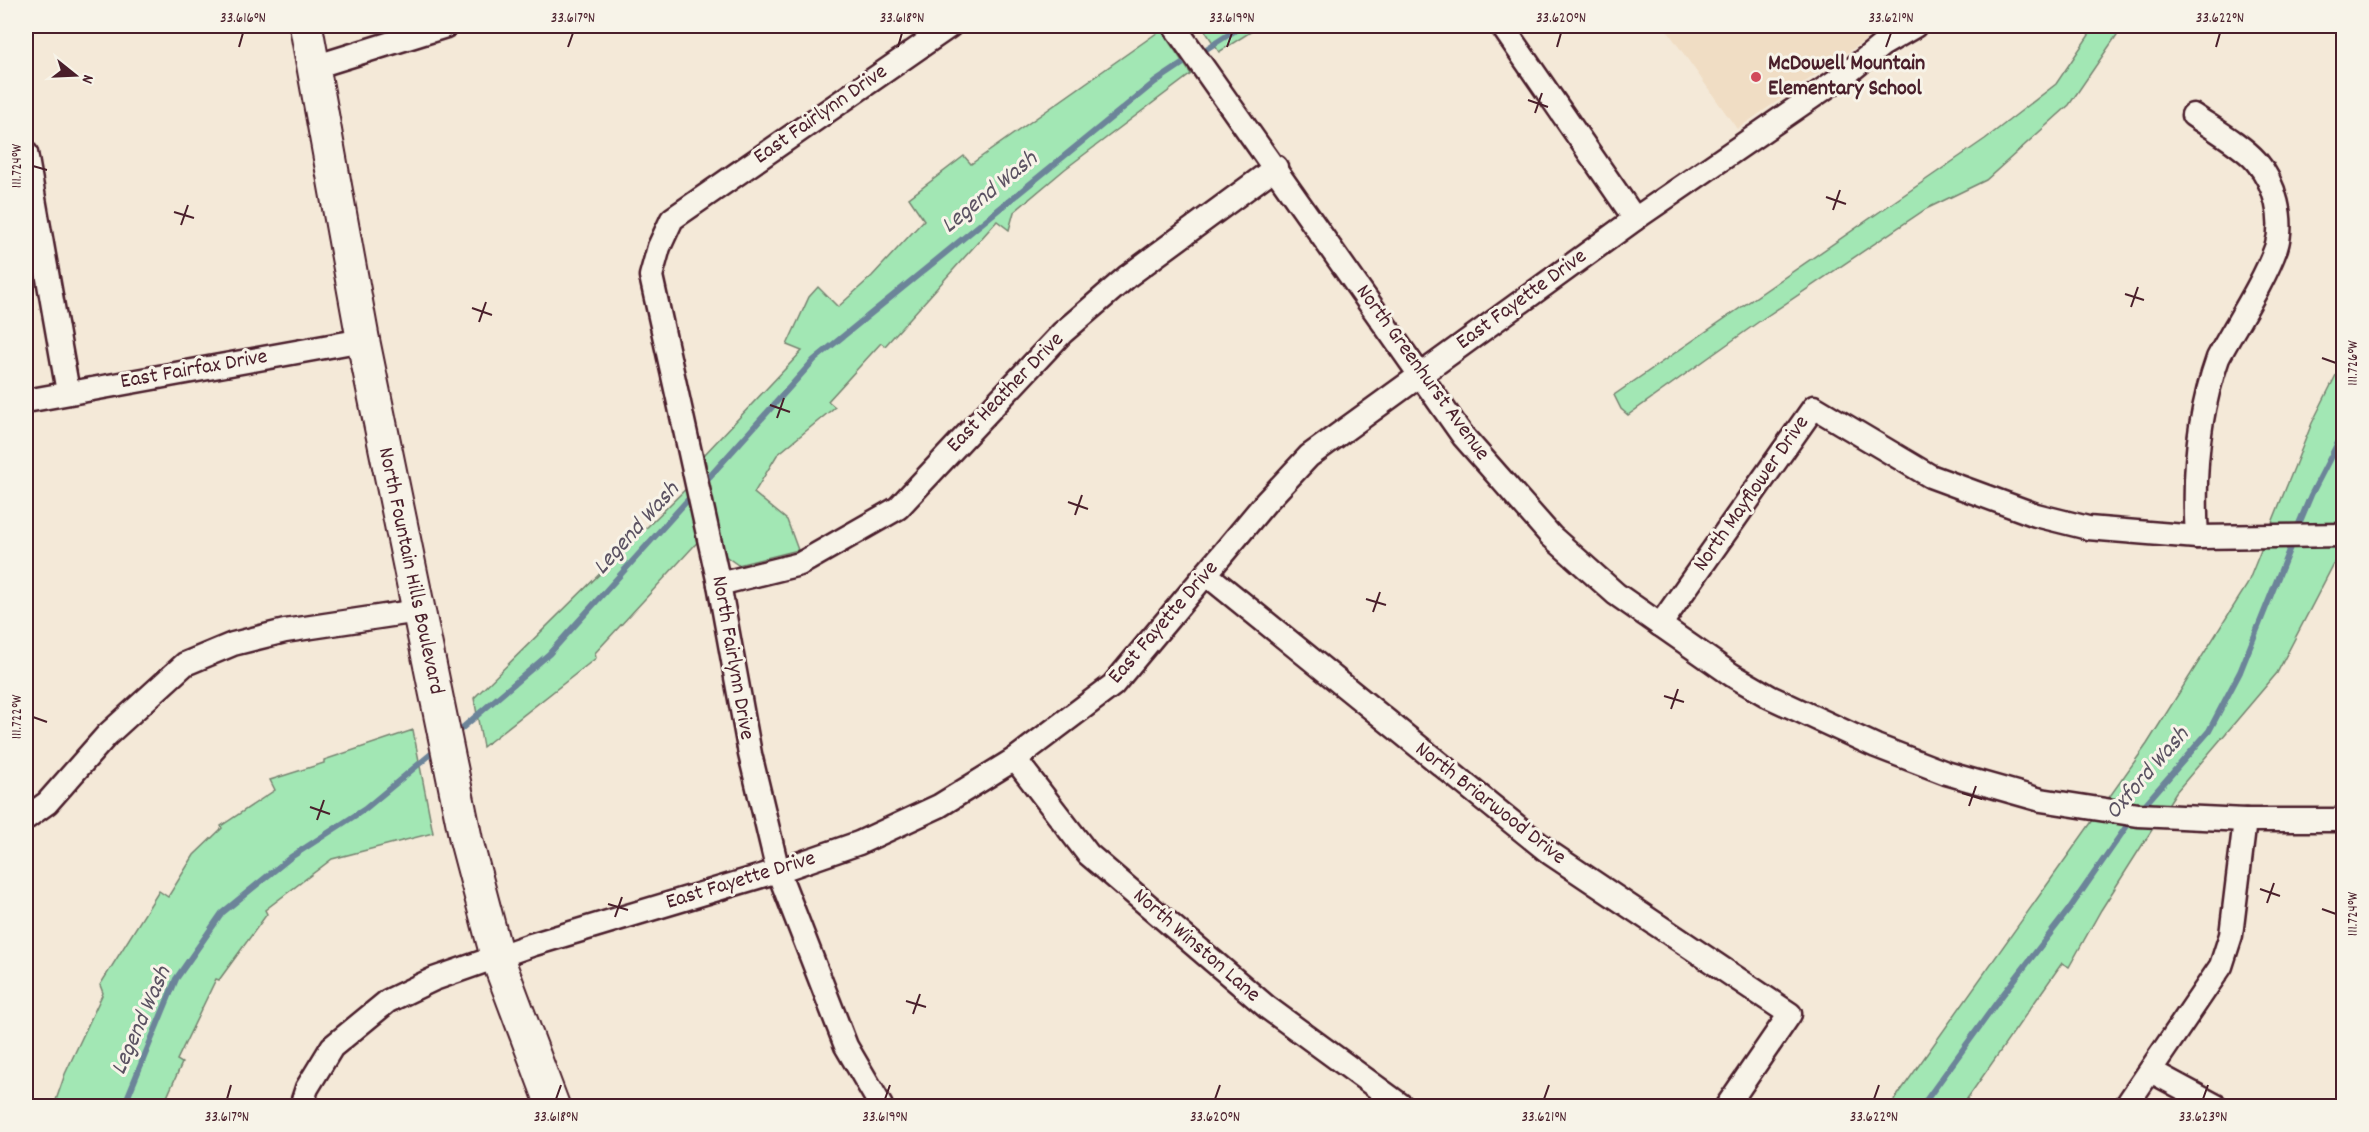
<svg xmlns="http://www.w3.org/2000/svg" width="2369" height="1132" font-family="Dekko,sans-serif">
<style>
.built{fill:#f0ddc4}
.green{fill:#a2e7b4;stroke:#768370;stroke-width:1.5}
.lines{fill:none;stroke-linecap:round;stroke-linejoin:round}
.stream{stroke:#6c8499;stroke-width:6}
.street-casing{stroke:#4a1f2b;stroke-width:27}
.secondary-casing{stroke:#4a1f2b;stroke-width:36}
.street{stroke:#f7f3e8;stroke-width:22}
.secondary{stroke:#f7f3e8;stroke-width:32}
.ticks{fill:none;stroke:#4a1f2b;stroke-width:2}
.poi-dot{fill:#d1495b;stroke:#f7f3e8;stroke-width:2}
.labels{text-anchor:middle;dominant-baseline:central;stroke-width:6;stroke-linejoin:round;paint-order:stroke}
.poi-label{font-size:22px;font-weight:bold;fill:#4a1f2b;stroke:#f7f3e8;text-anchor:start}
.street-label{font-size:22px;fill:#4a1f2b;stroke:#f7f3e8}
.water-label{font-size:24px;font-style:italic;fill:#5b5262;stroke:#f7f3e8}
.neatline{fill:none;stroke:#4a1f2b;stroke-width:2}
.ticks-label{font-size:15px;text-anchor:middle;fill:#4a1f2b}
</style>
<rect width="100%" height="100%" fill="#f4e9d8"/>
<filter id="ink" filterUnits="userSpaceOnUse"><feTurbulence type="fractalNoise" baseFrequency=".0167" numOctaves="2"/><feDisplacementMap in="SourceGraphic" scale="12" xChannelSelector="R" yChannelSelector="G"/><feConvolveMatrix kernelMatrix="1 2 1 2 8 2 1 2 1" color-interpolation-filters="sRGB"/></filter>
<g filter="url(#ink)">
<polygon class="built" points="1664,26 1886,26 1737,129"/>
<g class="green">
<polygon points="1202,26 1260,26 1219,52"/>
<polygon points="2095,26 2123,26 2069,105 1986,180 1926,209 1764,318 1628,415 1621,409 1614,395 1985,139 2056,84"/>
<polygon points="1161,30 1191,74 1065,169 1014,212 1009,230 997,221 885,346 881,343 828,401 835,407 777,455 754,493 787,520 798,550 738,565 724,555 717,521 595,653 596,658 483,747 474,698 707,468 704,455 802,351 787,345 809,297 818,287 838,307 872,276 924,220 909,198 964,156 971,164"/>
<polygon points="2343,361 2343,546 2277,673 2176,792 2101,910 2069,967 2062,963 1962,1106 1890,1106 2147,744 2247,585 2312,423"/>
<polygon points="413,730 433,833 332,859 265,910 267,914 219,980 216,979 177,1060 182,1063 163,1106 54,1106 65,1074 103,993 100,985 159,891 168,897 194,855 222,828 221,826 275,790 270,780 324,763 324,760"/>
</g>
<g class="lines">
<g class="stream">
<polyline points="1200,53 1242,26"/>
<polyline points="703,484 814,360 1155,82 1191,58"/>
<polyline points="2296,531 2311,495 2344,431"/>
<polyline points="454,735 549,654 694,493"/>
<polyline points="2142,808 2209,731 2240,672 2293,540"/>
<polyline points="124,1106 176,979 222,913 291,857 365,809 437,749"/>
<polyline points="1922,1106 1998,1001 2070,908 2131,820"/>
</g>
<g class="street-casing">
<g id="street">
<polyline points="1174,26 1463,436 1551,536 1616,594 1732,675 1770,697 1876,746 1946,773 2041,800 2138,815 2245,820 2344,820"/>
<polyline points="1502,26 1635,219"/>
<polyline points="314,67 446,26"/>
<path d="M2193,115C2212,128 2242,145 2256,161C2275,183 2285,220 2276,248C2263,284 2236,324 2218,358C2197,417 2193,476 2197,537"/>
<polyline points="26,153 68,392"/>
<polyline points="26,401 363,340"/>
<polyline points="1206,574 1550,853 1790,1014 1727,1106"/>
<polyline points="719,584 800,564 898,508 1062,333 1128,276 1276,167"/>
<polyline points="1660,625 1814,407 1930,476 2036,515 2088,528 2197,537 2344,535"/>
<polyline points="1015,759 1088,854 1268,1008 1402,1106"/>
<polyline points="26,818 47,803 107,735 185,664 233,644 285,631 418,611"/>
<polyline points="2151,1071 2216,1106"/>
<polyline points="301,1106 307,1088 332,1047 388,1001 434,979 531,945 778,871 859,843 939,806 1015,759 1113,685 1266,502 1309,456 1635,219 1850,71 1882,45 1915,26"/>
<polyline points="881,1106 846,1046 778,871 750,754 719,584 651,276 659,247 672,219 950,26"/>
<polyline points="2126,1106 2221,966 2231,935 2245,820"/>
</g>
</g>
<g class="secondary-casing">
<polyline id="secondary" points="306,26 363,340 466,840 497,957 553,1106"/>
</g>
<use href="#street" class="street"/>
<use href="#secondary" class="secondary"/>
</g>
</g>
<path class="ticks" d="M239,47L243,33M568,47L573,33M898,47L902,33M1227,47L1232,33M1557,47L1561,33M1886,47L1891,33M2216,47L2220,33M1528,100L1548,107M1535,113L1542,93M33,166L47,170M1826,197L1846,204M1833,210L1840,190M174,212L194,218M181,225L188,205M2125,294L2144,300M2131,307L2138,287M472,308L492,315M479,322L486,302M2322,358L2336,363M770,405L790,412M777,418L784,398M1068,502L1088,509M1075,515L1082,495M1366,599L1386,605M1373,612L1380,592M1664,696L1684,702M1671,709L1678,689M33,717L47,722M1962,793L1982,799M1969,806L1976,786M310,807L330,814M317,820L324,800M2260,889L2280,896M2267,903L2274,883M608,904L628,910M2322,909L2336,914M615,917L622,897M906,1001L926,1007M913,1014L920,994M227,1099L231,1085M556,1099L561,1085M885,1099L890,1085M1215,1099L1220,1085M1544,1099L1549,1085M1874,1099L1879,1085M2203,1099L2208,1085"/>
<circle class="poi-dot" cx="1756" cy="77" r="6"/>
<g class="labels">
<g class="poi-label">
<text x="1768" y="64">McDowell Mountain<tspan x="1768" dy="25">Elementary School</tspan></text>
</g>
<g class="street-label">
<text transform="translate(821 115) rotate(-35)">East Fairlynn Drive</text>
<text transform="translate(1522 300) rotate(-36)">East Fayette Drive</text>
<text transform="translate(194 370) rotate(-10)">East Fairfax Drive</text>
<text transform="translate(1422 373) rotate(54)">North Greenhurst Avenue</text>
<text transform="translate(1006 393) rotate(-46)">East Heather Drive</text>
<text transform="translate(1752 494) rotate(-55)">North Mayflower Drive</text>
<text transform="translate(410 571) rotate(78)">North Fountain Hills Boulevard</text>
<text transform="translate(1164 623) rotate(-49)">East Fayette Drive</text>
<text transform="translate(732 658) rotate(80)">North Fairlynn Drive</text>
<text transform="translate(1490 804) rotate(38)">North Briarwood Drive</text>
<text transform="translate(741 881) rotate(-17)">East Fayette Drive</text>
<text transform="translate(1196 946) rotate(41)">North Winston Lane</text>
</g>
<g class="water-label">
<text transform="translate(990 193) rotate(-39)">Legend Wash</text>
<text transform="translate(637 529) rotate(-48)">Legend Wash</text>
<text transform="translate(2148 774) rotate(-49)">Oxford Wash</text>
<text transform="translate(142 1021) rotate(-66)">Legend Wash</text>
</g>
</g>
<rect width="2369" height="1132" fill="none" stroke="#f7f3e8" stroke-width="66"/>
<g transform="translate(75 75) rotate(108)" stroke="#f7f3e8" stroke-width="4.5" paint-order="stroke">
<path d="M0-4.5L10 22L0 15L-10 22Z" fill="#4a1f2b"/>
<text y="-9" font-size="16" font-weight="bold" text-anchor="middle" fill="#4a1f2b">N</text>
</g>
<rect x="33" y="33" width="2303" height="1066" class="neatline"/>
<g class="ticks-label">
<text x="243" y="22">33.616°N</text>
<text x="573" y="22">33.617°N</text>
<text x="902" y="22">33.618°N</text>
<text x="1232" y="22">33.619°N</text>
<text x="1561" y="22">33.620°N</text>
<text x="1891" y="22">33.621°N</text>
<text x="2220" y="22">33.622°N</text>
<text transform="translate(16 166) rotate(-90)" y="5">111.724°W</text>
<text transform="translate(2352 363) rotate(-90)" y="5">111.726°W</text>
<text transform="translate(16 717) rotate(-90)" y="5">111.722°W</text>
<text transform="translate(2352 914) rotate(-90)" y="5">111.724°W</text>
<text x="227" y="1121">33.617°N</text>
<text x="556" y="1121">33.618°N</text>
<text x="885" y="1121">33.619°N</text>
<text x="1215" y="1121">33.620°N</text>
<text x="1544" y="1121">33.621°N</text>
<text x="1874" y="1121">33.622°N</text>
<text x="2203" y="1121">33.623°N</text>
</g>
</svg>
